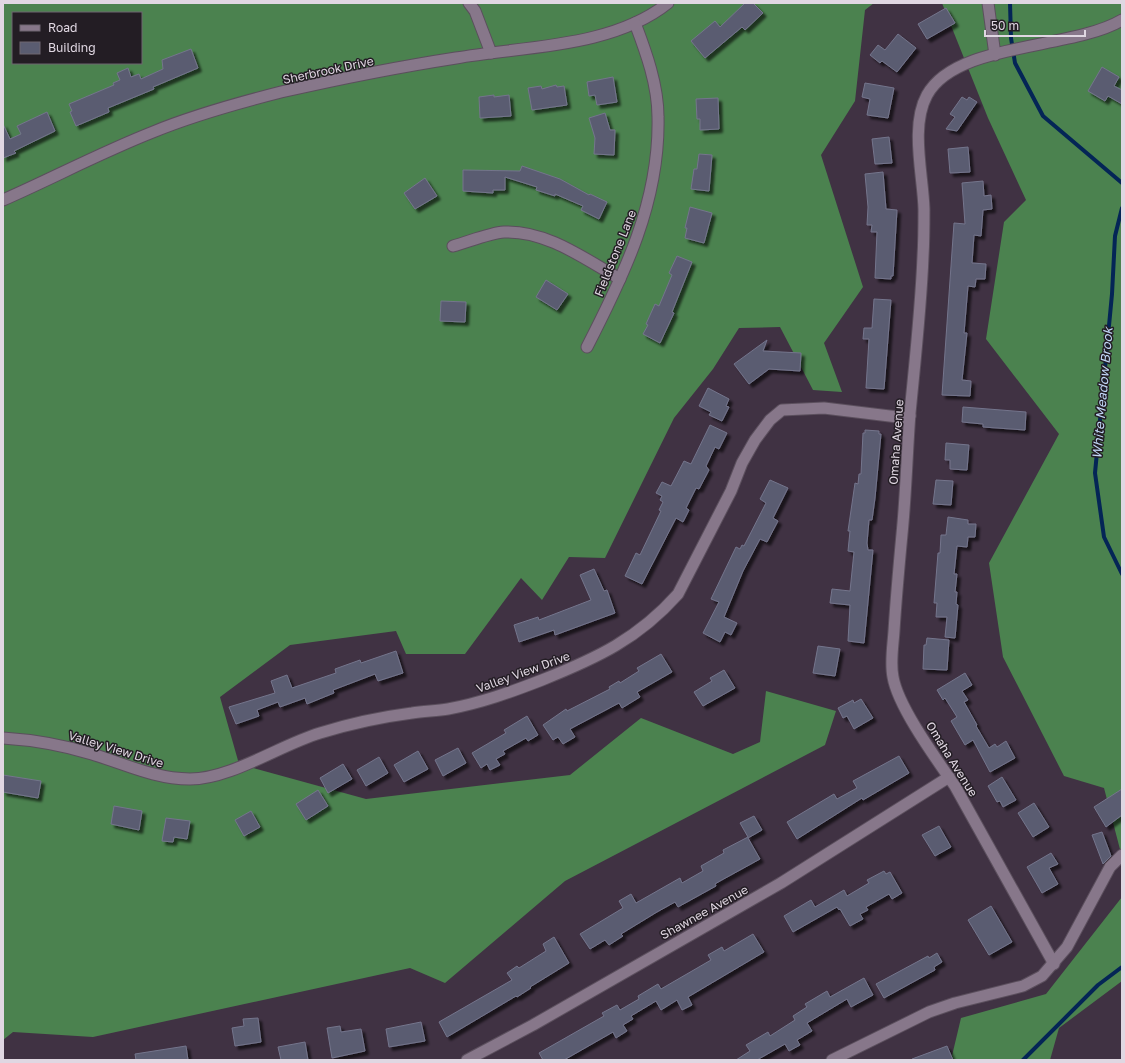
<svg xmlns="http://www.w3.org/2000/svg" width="1125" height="1063" font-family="'Golos Text',sans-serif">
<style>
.forest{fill:#4b824f;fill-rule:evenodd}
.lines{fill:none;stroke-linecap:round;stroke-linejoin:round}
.stream{stroke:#042556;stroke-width:4}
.building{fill:#5a5c71;stroke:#74758c;filter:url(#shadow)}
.minor-casing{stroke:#5b4f5d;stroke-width:13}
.minor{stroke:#87778a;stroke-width:11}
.labels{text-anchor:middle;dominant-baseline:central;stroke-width:3;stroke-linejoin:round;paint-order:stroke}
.street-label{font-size:12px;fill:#e0d7e2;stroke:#231d24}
.water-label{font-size:13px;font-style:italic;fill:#c0d6f6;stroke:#231d24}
</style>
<defs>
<filter id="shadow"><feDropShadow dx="3.5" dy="3.5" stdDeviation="1" flood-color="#0009"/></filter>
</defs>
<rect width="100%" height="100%" fill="#403243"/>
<g class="forest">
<path d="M3,3H874L865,10L855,101L821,155L863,287L824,343L842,392L813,390L780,327L739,328L713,369L674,418L605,558L569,557L542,600L521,578L465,654H406L396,631L290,645L220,697L239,764L366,799L570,775L641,718L733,754L760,742L766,691L836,711L825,745L565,881L445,983L410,968L93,1037L13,1032L3,1040ZM13,13H141V63H13Z"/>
<polygon points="942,3 1122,3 1122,857 1104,788 1064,776 1003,657 989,563 1059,434 986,339 1004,222 1026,200 988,118"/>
<polygon points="1122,897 1122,981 1059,1028 1050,1060 951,1060 961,1018 1046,994"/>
</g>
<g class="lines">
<g class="stream">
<polyline points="1010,3 1011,38 1015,63 1043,116 1122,183"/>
<polyline points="1122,208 1115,236 1112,294 1095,473 1104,537 1122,574"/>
<polyline points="1023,1060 1098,985 1122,967"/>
</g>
</g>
<g class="building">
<polygon points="745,3 753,3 763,13 745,30 742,27 705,58 691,41 715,21 720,27"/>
<polygon points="946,8 955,23 927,39 918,24"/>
<polygon points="898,34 916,48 897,72 882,61 880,63 870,55 878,45 885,50"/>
<polygon points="191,49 198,68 153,87 154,89 108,108 109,112 76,126 70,112 72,111 69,104 114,85 113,83 120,80 117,73 128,68 131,77 139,74 141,79 163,69 162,60"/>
<polygon points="1102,67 1119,77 1114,86 1122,90 1122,104 1108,96 1105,101 1088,91"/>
<polygon points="613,77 617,102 597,105 595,95 589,96 587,82"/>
<polygon points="865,83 894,88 888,118 867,115 870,99 862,97"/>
<polygon points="556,85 557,87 564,86 567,105 532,110 528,88 541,86 542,89"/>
<polygon points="494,95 494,97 509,95 511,116 480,118 479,97"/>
<polygon points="962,97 967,100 969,97 977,102 957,131 946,129 955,117 950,114"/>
<polygon points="718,98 719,129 700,130 700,119 697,119 696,99"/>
<polygon points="47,112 55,131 14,151 16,153 3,158 3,124 10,139 21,134 17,126"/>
<polygon points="605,113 610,130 615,130 614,155 594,154 595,138 589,118"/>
<polygon points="889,137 892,163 875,164 872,139"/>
<polygon points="968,147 970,172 950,173 948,149"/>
<polygon points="699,154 712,155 709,191 691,189 694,169 697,169"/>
<polygon points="522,166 560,179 589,195 590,194 607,202 599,219 581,210 583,206 555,194 555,196 536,190 537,187 505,177 505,190 493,190 493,193 463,191 463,170 520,171"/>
<polygon points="883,172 886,209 897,210 893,276 891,276 891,279 875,278 877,232 871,232 872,225 867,225 868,207 865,174"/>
<polygon points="425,178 437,196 415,209 404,193"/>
<polygon points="983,181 984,196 991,195 992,209 983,210 981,236 974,235 972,263 986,264 985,279 976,279 975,287 968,286 964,333 967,333 962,380 971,381 970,396 942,395 954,223 965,224 962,183"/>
<polygon points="690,207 712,213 704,243 685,238 687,228 685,228"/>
<polygon points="677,256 692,262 672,312 674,313 660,343 643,334 648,325 646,324 655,304 659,306 672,275 669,273"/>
<polygon points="546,280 568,294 557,310 536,297"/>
<polygon points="874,299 891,300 884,389 866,388 869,339 863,339 864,328 872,328"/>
<polygon points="441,301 466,302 465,322 440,321"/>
<polygon points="767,340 763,351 801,353 800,371 769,369 749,384 734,364"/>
<polygon points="708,388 729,399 726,406 729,407 722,421 709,415 711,412 699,406"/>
<polygon points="963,407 1026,412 1025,430 983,427 983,424 962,422"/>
<polygon points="710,425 727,433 719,449 715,447 706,466 709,470 699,489 696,488 686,508 689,510 683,522 676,518 642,584 625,576 636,553 640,555 661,511 659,510 663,502 660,500 662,496 656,493 662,482 671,486 684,461 691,464"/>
<polygon points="865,430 879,431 879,434 881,434 875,498 872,520 869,520 867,543 868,550 873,550 864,643 848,641 850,605 830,603 832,589 850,591 854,552 848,551 850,531 848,531 855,483 858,484 859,474 861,474 863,433 865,433"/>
<polygon points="946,443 969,445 967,470 950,469 950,460 945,460"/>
<polygon points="770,480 788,488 773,518 778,521 767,542 760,539 743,571 724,617 737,623 731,635 725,632 720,642 703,633 719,602 711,599 736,547 740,549 742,545 744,546 766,503 760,499"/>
<polygon points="936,480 953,481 951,505 933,504"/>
<polygon points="948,517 968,520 968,524 976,524 975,537 968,537 967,547 957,546 954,574 957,574 955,592 957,592 956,604 958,605 955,638 945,637 947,617 936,617 937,603 934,603 938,553 940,553 941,535 946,535"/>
<polygon points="594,569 604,591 607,590 615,613 555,635 554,630 519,642 514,625 538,617 539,620 591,600 580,575"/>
<polygon points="927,638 949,640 947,670 923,669 924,645 926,645"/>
<polygon points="818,646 840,649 835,676 813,673"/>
<polygon points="396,651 403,673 378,681 375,674 333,690 334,693 307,704 305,698 280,707 278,702 257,710 259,716 236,724 229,707 275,693 271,681 287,675 292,688 336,673 335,669 360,660 361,663"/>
<polygon points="661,654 672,672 637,692 640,697 622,708 619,703 570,729 575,737 563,744 558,737 553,740 543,725 566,709 567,711 610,689 609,687 619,681 620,683 639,671 637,668"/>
<polygon points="724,670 735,688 703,706 694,692 712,681 710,678"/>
<polygon points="965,673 972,685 962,691 968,700 964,702 977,725 976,726 989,748 995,744 997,747 1006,741 1015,758 990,772 973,740 965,745 951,721 957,717 945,698 943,700 937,690"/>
<polygon points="861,699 873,718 854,729 847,716 843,718 838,708 853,700 854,703"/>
<polygon points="527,716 538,735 528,741 526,738 503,751 505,754 496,759 500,765 490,770 487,764 481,768 472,753 506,733 504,730"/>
<polygon points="458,748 466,763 443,776 435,760"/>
<polygon points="418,751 428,769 404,782 394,765"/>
<polygon points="899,756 909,773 863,800 862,798 797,839 787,822 834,794 837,799 857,788 853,781"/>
<polygon points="379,757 388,773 366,786 357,770"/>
<polygon points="343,764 352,779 328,793 320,778"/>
<polygon points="3,775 41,781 38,798 3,792"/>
<polygon points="1002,777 1016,800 1003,807 1000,801 997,802 988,786"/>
<polygon points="1122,789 1122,815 1106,827 1094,807"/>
<polygon points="318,790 328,806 306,820 296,804"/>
<polygon points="1034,803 1049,827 1033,837 1018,813"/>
<polygon points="114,806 142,811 139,830 111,824"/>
<polygon points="251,811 260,827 244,836 235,820"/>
<polygon points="754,816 762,830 748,838 760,859 720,881 715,884 716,886 678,907 675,902 657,912 621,934 623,936 609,945 605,940 590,949 580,934 623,908 619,901 631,894 636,903 680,878 682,883 703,871 701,866 724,853 723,850 748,837 740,823"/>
<polygon points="166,818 190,821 187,839 174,837 173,842 162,841"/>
<polygon points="939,826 951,847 935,856 922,835"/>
<polygon points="1102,832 1111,856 1103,864 1092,835"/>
<polygon points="1051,853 1058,864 1049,868 1058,884 1042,893 1027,867"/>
<polygon points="884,871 886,874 890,872 902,893 892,899 889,894 866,907 868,910 860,914 863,919 850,926 840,909 839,910 837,907 793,932 784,916 811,900 815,907 844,890 847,896 869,883 867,880"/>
<polygon points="991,906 1012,942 989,955 968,920"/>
<polygon points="753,934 764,952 688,997 692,1005 682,1010 677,1000 661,1010 656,1001 631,1016 633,1019 623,1025 627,1031 616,1038 613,1032 564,1060 543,1060 539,1053 604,1016 602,1013 617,1005 620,1010 639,999 638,996 658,984 661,989 711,960 708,955 722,947 724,951"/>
<polygon points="554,937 569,963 530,987 531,988 517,997 516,996 447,1037 439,1022 512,980 507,973 517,966 519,968 546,951 543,944"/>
<polygon points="937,953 942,962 934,967 935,970 884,998 876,984 928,956 929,958"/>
<polygon points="864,978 873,995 851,1007 847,999 807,1023 812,1031 797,1040 800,1045 789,1051 785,1044 757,1060 736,1060 750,1051 746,1045 768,1032 770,1036 795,1020 793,1016 807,1007 805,1004 827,991 830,997"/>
<polygon points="258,1018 261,1042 235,1046 232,1028 244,1026 243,1019"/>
<polygon points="421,1022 425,1041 389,1047 386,1029"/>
<polygon points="340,1026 341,1032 361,1029 365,1051 332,1058 327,1028"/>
<polygon points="305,1042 308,1060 281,1060 278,1047"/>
<polygon points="186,1046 188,1060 136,1060 135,1054"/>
<polygon points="947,1046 953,1060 913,1060 912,1059"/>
</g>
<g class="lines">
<g class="minor-casing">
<g id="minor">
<polyline points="469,3 475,11 491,53"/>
<polyline points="988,3 995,55"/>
<path d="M3,200C53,178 102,152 153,132C194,115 238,103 281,92C338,79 398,67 456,58C524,46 612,48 668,3"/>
<path d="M453,246C468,242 489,233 504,232C546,230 585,259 620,279"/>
<path d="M587,347C624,275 660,201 658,117C658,85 646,52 635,23"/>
<path d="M3,738C34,740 63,745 92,754C125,764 155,779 190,779C231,779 280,745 320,733C349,724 381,717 412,713C424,711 436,711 448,709C481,703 511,692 542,680C597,658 638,639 678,594L731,491L742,463L755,440L770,420L782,410L824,408L906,418L910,416"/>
<path d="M1054,964L955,786C937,760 898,707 893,677C890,663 893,646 894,631C896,599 899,566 902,534C906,494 907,453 910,413C915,361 921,308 923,256C924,240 924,225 924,209C923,175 910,126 927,95C956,42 1071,50 1122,20"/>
<polyline points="467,1060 533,1025 781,883 949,777"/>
<polyline points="832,1060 929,1012 955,1003 1023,986 1042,976 1067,947 1110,867 1122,855"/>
</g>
</g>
<use href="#minor" class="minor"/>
</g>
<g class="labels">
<g class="street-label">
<text transform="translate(328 70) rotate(-12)">Sherbrook Drive</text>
<text transform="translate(615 253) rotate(-68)">Fieldstone Lane</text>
<text transform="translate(896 442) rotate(-86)">Omaha Avenue</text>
<text transform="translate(523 672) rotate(-20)">Valley View Drive</text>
<text transform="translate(116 749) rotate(17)">Valley View Drive</text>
<text transform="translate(952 759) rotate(58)">Omaha Avenue</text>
<text transform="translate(704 912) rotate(-29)">Shawnee Avenue</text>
</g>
<g class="water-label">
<text transform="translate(1102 393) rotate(-85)">White Meadow Brook</text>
</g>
</g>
<rect width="1125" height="1063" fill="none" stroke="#e0d7e2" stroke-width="8"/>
<rect x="12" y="12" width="130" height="52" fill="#231d24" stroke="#6f6770"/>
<rect x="20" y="25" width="20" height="6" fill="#87778a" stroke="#6f6770"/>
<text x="48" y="32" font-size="12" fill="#e0d7e2">Road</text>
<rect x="20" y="42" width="20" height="12" fill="#5a5c71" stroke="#6f6770"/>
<text x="48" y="52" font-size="12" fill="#e0d7e2">Building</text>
<path d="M985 30v6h100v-6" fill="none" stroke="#e0d7e2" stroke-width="2"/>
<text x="991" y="30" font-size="12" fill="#e0d7e2" stroke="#231d24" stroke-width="3" paint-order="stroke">50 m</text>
</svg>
